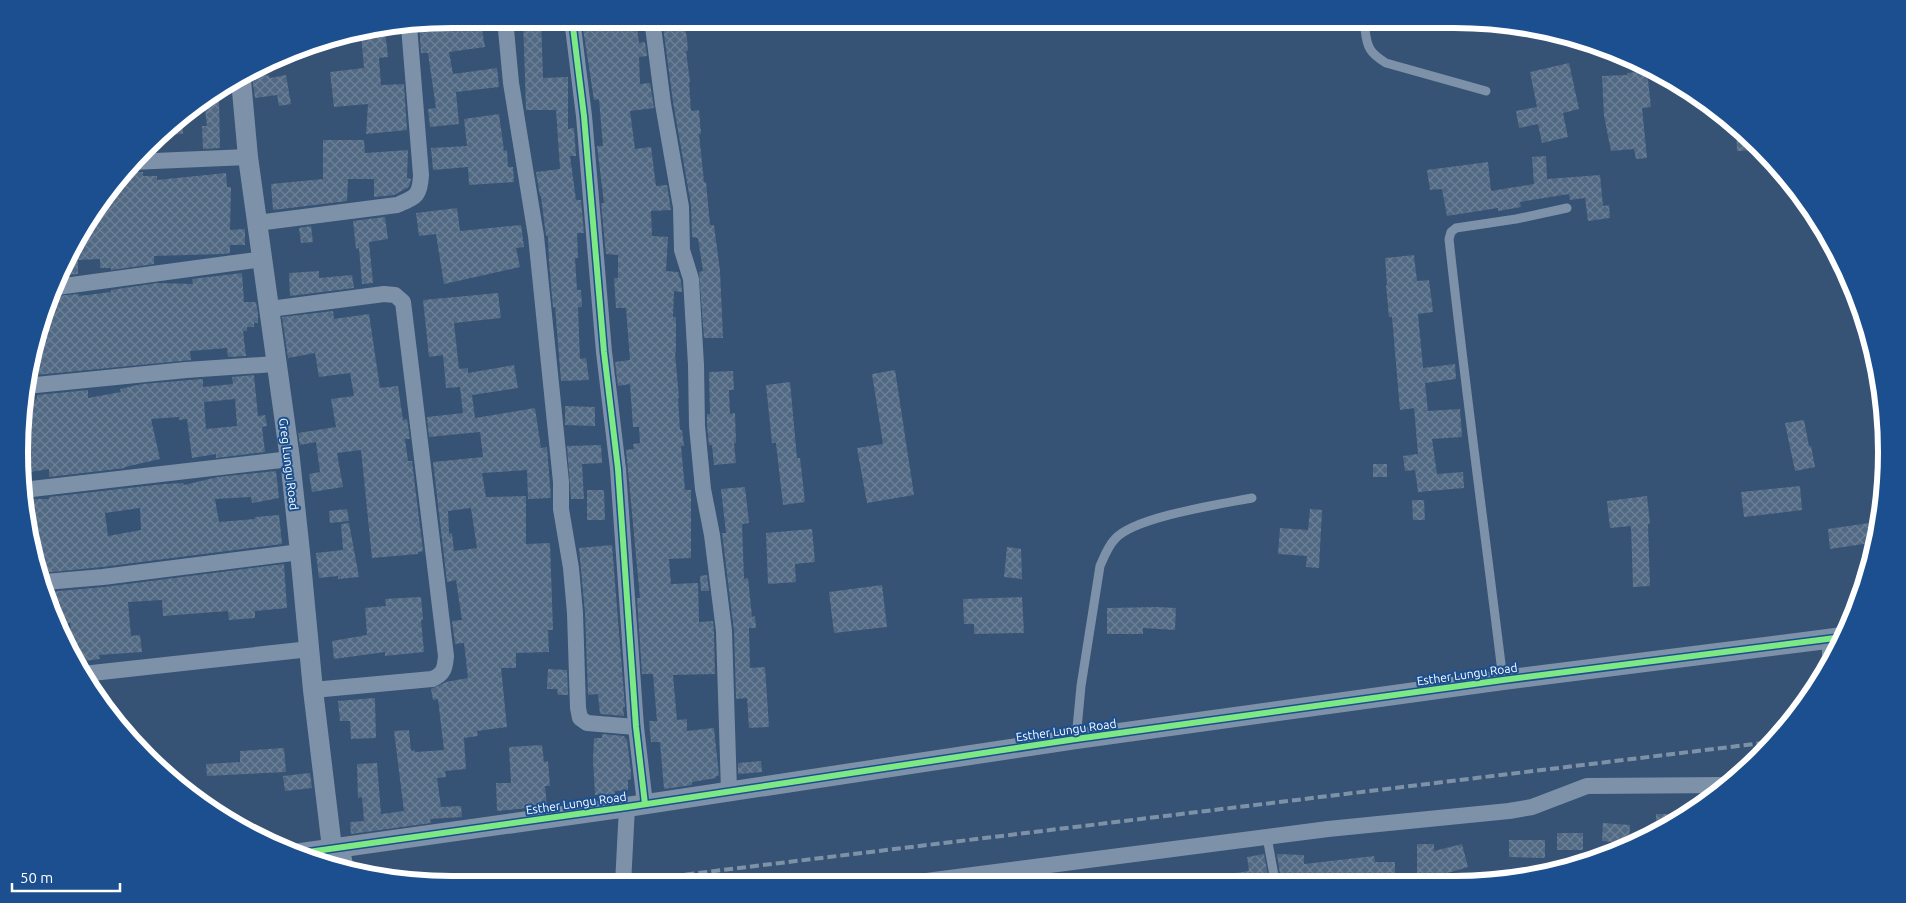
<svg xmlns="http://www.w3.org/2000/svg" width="1906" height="903" font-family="Ubuntu,sans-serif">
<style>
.building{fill:url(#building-cross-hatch);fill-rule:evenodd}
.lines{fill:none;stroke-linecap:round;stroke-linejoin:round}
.service{stroke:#7d92a8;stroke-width:9}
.minor{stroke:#7d92a8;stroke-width:16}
.tertiary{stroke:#7d92a8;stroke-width:20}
.rail{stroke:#7e92a7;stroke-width:4;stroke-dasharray:9 4;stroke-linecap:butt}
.cycleway-casing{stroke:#1b4f8f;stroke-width:9}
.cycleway{stroke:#7ce984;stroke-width:6}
.labels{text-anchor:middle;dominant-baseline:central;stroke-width:4;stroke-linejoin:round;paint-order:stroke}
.street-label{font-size:12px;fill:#fff;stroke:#1b4f8f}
.rim{fill:none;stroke:#fff;stroke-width:6}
</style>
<defs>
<pattern id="building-cross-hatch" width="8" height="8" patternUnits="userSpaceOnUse" patternTransform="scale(1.25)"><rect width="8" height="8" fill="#526984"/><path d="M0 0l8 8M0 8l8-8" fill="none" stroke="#6c8096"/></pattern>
</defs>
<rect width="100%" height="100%" fill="#365274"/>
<g class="building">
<polygon points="447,19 480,19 485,47 449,52 453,74 497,68 499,87 456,92 459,124 430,127 428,109 436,108 428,53 421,53 419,24"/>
<polygon points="523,19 541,19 543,78 568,77 568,129 574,128 576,156 570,156 576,200 581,200 584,233 577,233 578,258 575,258 577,290 581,290 582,307 578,307 580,359 586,358 589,380 561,381 555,307 553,308 549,262 548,236 546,236 541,196 540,196 536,172 560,169 556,110 526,110"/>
<polygon points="609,19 636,19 639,43 645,42 647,56 639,57 640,84 650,83 654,108 630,111 635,149 651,147 656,186 667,185 671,210 651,211 652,236 668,237 666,271 678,272 681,281 682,292 674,291 673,317 676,317 676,353 675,353 679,398 678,398 680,430 682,430 684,446 681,446 685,490 691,490 691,558 669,559 671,584 698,583 699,622 713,621 714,632 715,674 673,675 677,720 687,719 687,731 714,728 719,776 716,776 716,778 692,782 692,785 664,789 660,742 651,742 649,721 657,721 653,674 642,674 637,598 640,598 626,450 634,449 633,444 640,443 639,427 633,427 630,384 618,386 615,362 630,360 626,308 616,308 614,278 618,278 618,255 606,254 601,203 604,203 597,146 603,146 599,99 594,100 582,22"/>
<polygon points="662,19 683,19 687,38 688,51 686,51 690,82 689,82 691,111 699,110 701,134 699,134 704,182 706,182 710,225 714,225 720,271 723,338 704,338 699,272 703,271 698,238 692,237 691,205 673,102"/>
<polygon points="385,30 388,57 379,58 381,85 404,84 407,130 366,134 368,104 334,107 330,72 364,68 361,34"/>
<polygon points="1569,63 1579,109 1563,113 1568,137 1542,143 1538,124 1519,128 1516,111 1537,107 1530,72"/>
<polygon points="1647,71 1651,107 1642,108 1647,158 1636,159 1634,149 1611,151 1604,116 1602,76 1627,75 1627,73"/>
<polygon points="269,75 270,78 286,75 291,104 279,106 277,95 255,98 252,77"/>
<polygon points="219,100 220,148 203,149 202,126 207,126 204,101"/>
<polygon points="183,113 183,134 160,135 177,118"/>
<polygon points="499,114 504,151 507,150 508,167 513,167 514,182 469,185 468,167 433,170 431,148 467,146 464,119"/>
<polygon points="1736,125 1761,146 1764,150 1737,151"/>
<polygon points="323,140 364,140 365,153 408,150 407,178 411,179 409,187 394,195 374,197 374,179 348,179 347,201 273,210 271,184 323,179"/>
<polygon points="1546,156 1547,179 1600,175 1603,206 1609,205 1610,218 1588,221 1585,198 1570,200 1569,194 1520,202 1521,207 1498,211 1498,208 1447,216 1442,189 1430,190 1427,170 1488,162 1491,191 1534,184 1532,157"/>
<polygon points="122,172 143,172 143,176 157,176 157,180 226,173 227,187 231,187 230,230 245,229 245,245 230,245 230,253 222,254 154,256 154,264 111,270 111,268 100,268 100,259 78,260 78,274 61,276 77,235"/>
<polygon points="457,208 460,231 521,225 524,247 516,248 520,267 444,284 436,234 419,236 416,213"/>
<polygon points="385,217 388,239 369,242 373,283 362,284 359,248 356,249 353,221"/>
<polygon points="311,226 313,242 301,243 299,228"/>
<polygon points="1414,255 1417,281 1429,280 1433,312 1418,314 1423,368 1455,364 1456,379 1425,383 1428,411 1460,409 1462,437 1432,439 1437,474 1463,472 1464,488 1418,492 1415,470 1405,471 1403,456 1418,454 1414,408 1400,410 1392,317 1389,317 1386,285 1387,285 1385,258"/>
<polygon points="319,271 319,278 352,275 354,288 290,296 289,273"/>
<polygon points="242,273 244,302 256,302 258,314 258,323 254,323 254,327 247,327 247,331 243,331 246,356 228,357 227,348 190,351 191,360 36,375 34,349 54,296 79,294 79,296 111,292 111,290 157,283 193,284 192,279"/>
<path d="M498,293L501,318L454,323L459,369L468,368V373L514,365L518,388L472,395L475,418L535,408L541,448L547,447L551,498L528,499L527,470L482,473L486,497L526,496V544L550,543L553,630H548L549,652L516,653V668H501L507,727L477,731L478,736L464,738L466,769L445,771L446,777L437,778L441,807L461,806L462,817L430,819L431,823L351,834L350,822L364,821L362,797L358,798L357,764L377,763L381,814L404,811L394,731L409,730L411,751L415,750V752L444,750L438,699L433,700L431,689L446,682L468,678L464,643L455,644L452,621L462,620L456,580L447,582L433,462L483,457L480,432L429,437L427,417L463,413L460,387L446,388L443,355L429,357L423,300ZM471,508L477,548L454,551L452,533L449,534L448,511Z"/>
<polygon points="333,311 334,319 369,314 380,388 398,386 403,420 407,419 410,439 405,439 408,461 412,461 423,551 418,552 418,554 372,558 361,450 337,453 343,487 312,492 309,474 320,472 316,442 300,445 298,433 336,427 331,399 354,396 350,373 319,377 315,353 288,358 282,317"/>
<polygon points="895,370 914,495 867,503 857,448 883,444 872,374"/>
<polygon points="733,371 734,390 729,390 730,414 735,413 736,443 734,443 736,463 714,465 712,445 709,445 707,425 707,414 710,414 709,372"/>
<path d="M254,375L258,416L265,415L267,426L262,427L265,452L216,458V454L192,458L187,419L179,420V417L151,419L160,459L125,467V468L49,477V469L24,473L26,401L37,399V395L88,390V398L121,392L120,389L142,384L203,379V387L233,384L232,377ZM235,399L237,426L206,429L204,402Z"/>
<polygon points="790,382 797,458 800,458 805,502 783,505 776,443 772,443 766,385"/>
<polygon points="565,406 595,407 595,426 565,425"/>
<polygon points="1804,420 1809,446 1811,446 1815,467 1795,471 1785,423"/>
<polygon points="601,445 602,463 582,464 584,499 571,499 567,446"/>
<rect x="1373" y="464" width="14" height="13"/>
<path d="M276,471L279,498L252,503L251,497L215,499L219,522L255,519V517L279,515L282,544L102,567L42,573L28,527V499H49V497L164,484L183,483L184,485L218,477ZM140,508L141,530L108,536L105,513Z"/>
<polygon points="1800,486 1802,510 1744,517 1741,492"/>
<polygon points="745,487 749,523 742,524 744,579 748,578 752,617 755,616 756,628 749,628 750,668 765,667 769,727 749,728 747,698 736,699 734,631 722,533 726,533 721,489"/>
<polygon points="587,490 604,490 605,520 587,520"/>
<polygon points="1647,496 1650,524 1648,524 1650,586 1633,587 1631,526 1610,528 1607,501"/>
<polygon points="1412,500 1424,500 1425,520 1413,520"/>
<polygon points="347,509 349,521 330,523 329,511"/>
<polygon points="1310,509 1322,510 1319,568 1306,567 1307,556 1278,554 1280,528 1308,530"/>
<polygon points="1876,522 1877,542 1830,549 1828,529"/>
<polygon points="349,523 359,577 338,579 338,576 319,578 316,553 343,550 341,524"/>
<polygon points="812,529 815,562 795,564 796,582 768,584 766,533"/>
<polygon points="612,545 625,707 623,707 624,716 600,714 598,694 588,695 585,613 579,548"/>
<polygon points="1007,547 1021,549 1022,579 1004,577"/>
<polygon points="284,564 287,608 255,611 255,618 229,620 228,611 163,616 162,600 128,602 131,636 140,635 142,652 99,655 100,659 75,662 73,658 70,623 58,624 48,592 104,587"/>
<polygon points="707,575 709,591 701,591 700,576"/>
<polygon points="882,585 887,627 834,633 829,592"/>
<polygon points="421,597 423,620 421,620 424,652 385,656 385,652 334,659 332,641 367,635 365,608 386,606 385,599"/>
<polygon points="1022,597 1024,633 974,634 974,624 964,624 963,599"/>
<polygon points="1157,607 1176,608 1175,630 1143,628 1143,634 1107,634 1107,608"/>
<polygon points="548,669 567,670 568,695 558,695 557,689 547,689"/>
<polygon points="375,698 376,738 351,739 350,721 340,721 338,701"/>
<polygon points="602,734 624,736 627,740 631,772 631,779 628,780 628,790 615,791 615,794 595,795 593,760 594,738 602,738"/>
<polygon points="542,745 544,762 548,761 550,786 545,786 547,806 497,811 496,783 511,783 509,747"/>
<polygon points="284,748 286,772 207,776 206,764 240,762 240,751"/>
<polygon points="761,761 762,772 738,774 738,763"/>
<polygon points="310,773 312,788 285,791 283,776"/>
<polygon points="1656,814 1669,814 1669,823 1656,830"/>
<polygon points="1603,823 1630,825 1629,843 1602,841"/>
<rect x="1557" y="833" width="26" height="17"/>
<polygon points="1509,840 1545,840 1545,858 1509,857"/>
<polygon points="1417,844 1434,844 1434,851 1462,844 1468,867 1441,875 1417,875"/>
<polygon points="1264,854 1269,881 1223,882 1222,875 1249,871 1247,857"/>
<polygon points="1277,854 1304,855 1304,864 1374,856 1375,862 1395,862 1395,881 1281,881"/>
</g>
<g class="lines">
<g class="service">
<path d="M1372,19L1365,29C1367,48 1370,53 1386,63L1486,91"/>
<polyline points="1826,639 1827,665"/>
<path d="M1503,680C1485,533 1465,386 1449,239L1451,232L1456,228L1516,219L1567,208"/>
<path d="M1076,739L1081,686L1100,566C1104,557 1108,546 1115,539C1134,517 1221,504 1252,498"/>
<polyline points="1267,837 1275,881"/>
</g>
<g class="minor">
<polyline points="505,19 511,83 536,236 561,482 561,509 571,568 575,613 578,708 580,718 587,723 636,727"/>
<polyline points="572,19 584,116 604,352 618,469 636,727 645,804"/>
<polyline points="652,19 663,104 681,207 682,250 691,279 696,365 697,426 703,489 712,535 724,631 729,791"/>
<polyline points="1608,48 1620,56 1626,55"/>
<polyline points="131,162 248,157"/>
<path d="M257,223L397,205C415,197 420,197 421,175L409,26"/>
<polyline points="57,287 263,259"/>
<path d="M270,309L384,294L395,295L403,302L446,656C445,668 444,674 432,679L313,690"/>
<polyline points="26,386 186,370 275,364"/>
<polyline points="23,490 290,459"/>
<polyline points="45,582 103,577 300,552"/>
<polyline points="83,674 310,649"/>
<polyline points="341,846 346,869"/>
<polyline points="911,883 1328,829 1509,811 1532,807 1587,786 1728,785"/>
<polyline points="623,884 627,807"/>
</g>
<g class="tertiary">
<polyline points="241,80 248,157 290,459 300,552 313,690 332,848"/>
<polyline points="294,854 627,807 1076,739 1503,680 1843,637"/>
</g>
<polyline class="rail" points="608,884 1771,742"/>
<g class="cycleway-casing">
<g id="cycleway">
<polyline points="572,19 584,116 604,352 618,469 636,727 645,804"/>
<polyline points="294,854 627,807 1076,739 1503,680 1843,637"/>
</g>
</g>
<use href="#cycleway" class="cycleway"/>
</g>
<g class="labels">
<g class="street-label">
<text transform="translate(289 464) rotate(83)">Greg Lungu Road</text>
<text transform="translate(1467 674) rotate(-8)">Esther Lungu Road</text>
<text transform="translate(1066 730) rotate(-8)">Esther Lungu Road</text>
<text transform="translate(576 803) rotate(-8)">Esther Lungu Road</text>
</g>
</g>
<path d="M0 0H1906V903H0ZM452 28H1454A424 424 0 0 1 1878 452V452A424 424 0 0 1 1454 876H452A424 424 0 0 1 28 452V452A424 424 0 0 1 452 28Z" fill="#1b4f8f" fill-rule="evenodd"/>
<path class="rim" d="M452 28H1454A424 424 0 0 1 1878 452V452A424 424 0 0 1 1454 876H452A424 424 0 0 1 28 452V452A424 424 0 0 1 452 28Z"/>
<path d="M12 883v8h108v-8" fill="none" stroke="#ffffff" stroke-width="2.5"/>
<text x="20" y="883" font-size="15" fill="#ffffff" stroke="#1b4f8f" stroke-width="4" paint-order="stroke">50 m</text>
</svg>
